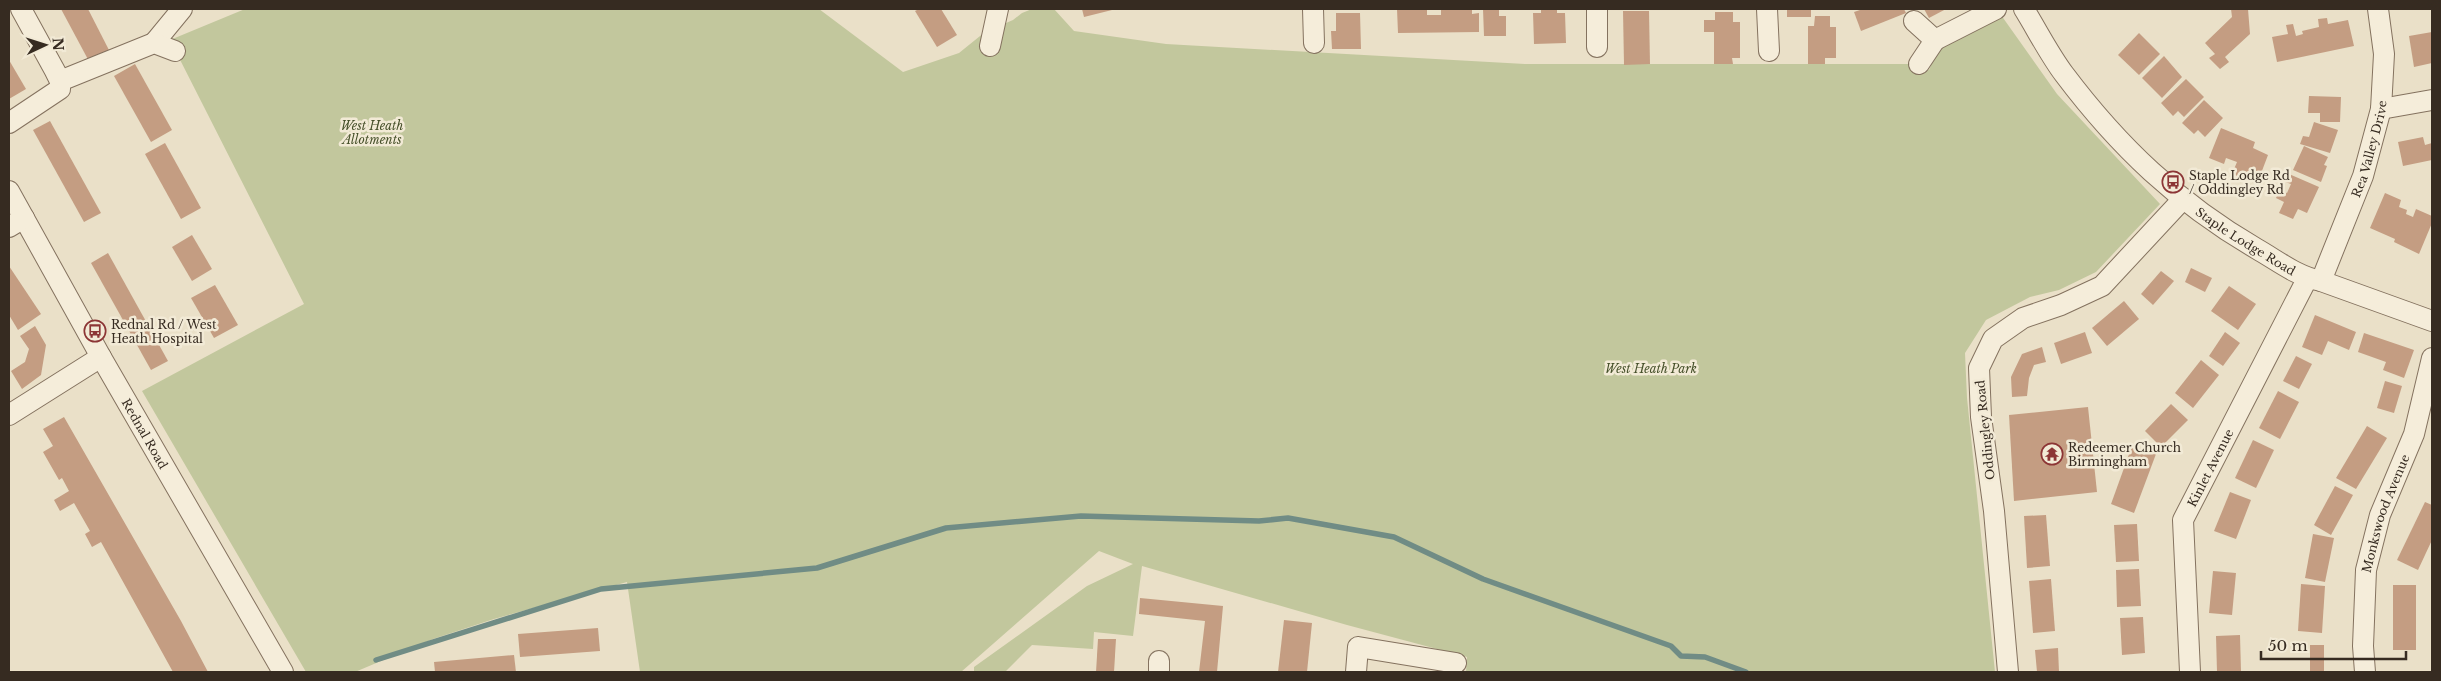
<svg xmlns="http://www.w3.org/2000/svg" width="2441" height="681" font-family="'Libre Baskerville',serif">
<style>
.green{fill:#c2c79d}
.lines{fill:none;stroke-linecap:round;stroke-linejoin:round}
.stream{stroke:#708c85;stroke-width:5.5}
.building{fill:#c49d82}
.minor-casing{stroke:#84725f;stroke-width:22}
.minor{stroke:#f5edda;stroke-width:20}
.labels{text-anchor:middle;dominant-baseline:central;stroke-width:5;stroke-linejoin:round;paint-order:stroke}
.park-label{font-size:12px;font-style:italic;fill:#46502a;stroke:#f2ead6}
.street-label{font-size:12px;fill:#362b21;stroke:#f2ead6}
.poi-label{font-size:12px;fill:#362b21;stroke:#f2ead6;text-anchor:start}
</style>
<rect width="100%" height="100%" fill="#eae0c8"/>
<polygon class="green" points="245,9 819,9 903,72 959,53 985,32 1013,20 1022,13 1032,9 1054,9 1074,31 1166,44 1525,64 1919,64 1929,70 1939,46 2001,15 2057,94 2160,204 2096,272 2059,290 2030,297 1986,320 1965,353 1967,398 1995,672 1466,672 1467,657 1347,625 1142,566 1133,636 1094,632 1093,649 1032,645 1005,672 974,672 974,667 1087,586 1133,564 1099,551 961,672 640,672 627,582 494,619 433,639 355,672 306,672 142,391 304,304 170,40"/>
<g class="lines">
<polyline class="stream" points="376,660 601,589 817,568 946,528 1081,516 1259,521 1288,518 1394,537 1483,579 1671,646 1681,656 1705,657 1746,672"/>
</g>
<g class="building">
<polygon points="61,9 88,9 111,54 91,65"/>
<polygon points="919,9 941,9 957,35 937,47 915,11"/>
<polygon points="1082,9 1116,9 1084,17"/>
<polygon points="1397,9 1427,9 1427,15 1441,15 1441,9 1472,9 1472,14 1479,13 1479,32 1398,33"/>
<polygon points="1483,9 1499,9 1499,16 1506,16 1506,36 1484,36"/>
<polygon points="1541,9 1557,9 1557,13 1565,13 1566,43 1534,44 1533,13 1541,13"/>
<rect x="1787" y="9" width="24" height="8"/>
<polygon points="1863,9 1904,9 1906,13 1861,31 1854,12"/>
<polygon points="1924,9 1946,9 1929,18"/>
<polygon points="2231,9 2248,9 2250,34 2225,57 2229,62 2220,69 2209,58 2215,54 2205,43 2232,17"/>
<polygon points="1623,11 1649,11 1650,64 1624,65"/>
<polygon points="1715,12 1733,12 1733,22 1740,22 1740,58 1732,58 1733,64 1714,64 1714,32 1704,32 1704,20 1715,20"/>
<polygon points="1336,13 1360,13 1361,49 1332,49 1331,31 1336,31"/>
<polygon points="1815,16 1830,16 1830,27 1836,27 1836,58 1825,58 1825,64 1808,64 1808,26 1814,26"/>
<polygon points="2327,18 2328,24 2348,20 2354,46 2277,62 2272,37 2288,34 2286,25 2293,24 2296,36 2303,34 2302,31 2319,27 2318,19"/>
<polygon points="2432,32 2432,63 2414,67 2409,36"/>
<polygon points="2139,33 2160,54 2139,75 2118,55"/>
<polygon points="2164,56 2182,77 2162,98 2142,78"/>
<polygon points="9,60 26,89 9,99"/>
<polygon points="135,64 172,130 151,142 114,76"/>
<polygon points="2186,79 2204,97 2184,117 2178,111 2173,116 2161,103"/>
<polygon points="2309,96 2341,97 2340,122 2320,122 2320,113 2308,113"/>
<polygon points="2204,100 2223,118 2205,137 2198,130 2194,134 2182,123"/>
<polygon points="50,121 101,213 84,222 33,130"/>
<polygon points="2314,122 2338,130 2330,153 2300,144 2303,136 2309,137"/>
<polygon points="2221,128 2255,142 2253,148 2268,155 2257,184 2232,174 2237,162 2226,158 2224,164 2209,158"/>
<polygon points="2423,137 2425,145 2432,143 2432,160 2403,166 2398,142"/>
<polygon points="165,143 201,208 181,219 145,154"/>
<polygon points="2304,146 2328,157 2324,165 2327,166 2321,182 2293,170"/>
<polygon points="2289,174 2319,187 2307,213 2298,209 2293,219 2279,213 2284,202 2276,198 2280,190 2287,193 2291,184 2285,182"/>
<polygon points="2385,193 2401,200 2399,207 2407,210 2406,214 2413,217 2416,209 2432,216 2432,223 2419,254 2394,242 2395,239 2370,228"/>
<polygon points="192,235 212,269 192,281 172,247"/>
<polygon points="108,253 168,361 151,370 91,263"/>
<polygon points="9,266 41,314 18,330 9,315"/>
<polygon points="2191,268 2212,278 2205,292 2185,282"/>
<polygon points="2161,271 2174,281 2153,305 2141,294"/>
<polygon points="215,285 238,325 214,338 191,298"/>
<polygon points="2229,286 2256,304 2238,330 2211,311"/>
<polygon points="2124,301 2139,319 2107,346 2092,328"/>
<polygon points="2315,315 2356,332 2349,350 2328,341 2322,355 2302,347"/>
<polygon points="35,326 46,345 41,375 22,389 11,371 25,362 29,349 20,336"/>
<polygon points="2085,332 2092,353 2061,364 2054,343"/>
<polygon points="2225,332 2240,343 2223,366 2209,356"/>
<polygon points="2364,333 2414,350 2404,378 2383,370 2386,362 2358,352"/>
<polygon points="2042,347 2046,362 2034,365 2029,378 2027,396 2012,397 2011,377 2022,354"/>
<polygon points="2296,356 2312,364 2299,389 2283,381"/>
<polygon points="2201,360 2219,375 2193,408 2175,393"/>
<polygon points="2385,381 2402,386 2394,413 2377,408"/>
<polygon points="2278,391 2299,402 2280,439 2259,428"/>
<polygon points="2171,404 2188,420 2161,447 2145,431"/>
<polygon points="2088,407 2097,492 2014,501 2009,415"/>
<polygon points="64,417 181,621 208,672 173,672 101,542 92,547 85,534 90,531 74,503 60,511 54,500 69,491 62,478 59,480 43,452 53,446 43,429"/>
<polygon points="2367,426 2387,438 2356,489 2336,478"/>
<polygon points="2253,440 2274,450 2256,488 2235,478"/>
<polygon points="2132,446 2156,454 2134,513 2111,504"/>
<polygon points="2335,486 2353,495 2331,535 2314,525"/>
<polygon points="2230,492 2251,500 2236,539 2214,531"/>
<polygon points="2425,502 2432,505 2432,540 2418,570 2397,560"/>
<polygon points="2046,515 2050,566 2027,568 2024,516"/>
<polygon points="2137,524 2139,561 2116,562 2114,525"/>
<polygon points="2313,534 2334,538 2325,582 2305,578"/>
<polygon points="2139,569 2141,606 2117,607 2116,570"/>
<polygon points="2213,571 2236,573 2232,615 2209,613"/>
<polygon points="2051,579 2055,631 2033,633 2029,581"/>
<polygon points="2301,584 2325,586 2322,633 2298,631"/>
<rect x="2393" y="585" width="23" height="65"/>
<polygon points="1140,598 1223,606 1217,672 1199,672 1205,621 1139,614"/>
<polygon points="2143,617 2145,653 2122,655 2120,618"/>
<polygon points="1284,620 1312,623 1307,672 1278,672"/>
<polygon points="598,628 600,651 520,657 518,634"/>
<polygon points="2240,635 2241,672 2217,672 2216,636"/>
<polygon points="1098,639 1116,639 1114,672 1096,672"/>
<rect x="2310" y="645" width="14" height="27"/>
<polygon points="2058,648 2059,672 2037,672 2035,650"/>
<polygon points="514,655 516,672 435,672 434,662"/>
</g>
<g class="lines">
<g class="minor-casing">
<g id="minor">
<polyline points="1313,9 1314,43"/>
<polyline points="1767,9 1769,51"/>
<path id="s1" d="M2024,9C2037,30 2049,54 2064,74C2119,147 2178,203 2257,249C2278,261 2298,277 2321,281L2432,321"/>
<polyline points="1914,21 1935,40 1919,64"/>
<polyline points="1935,40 1996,9"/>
<polyline points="154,43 182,9"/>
<polyline points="990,46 998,9"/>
<polyline points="1597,47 1597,9"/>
<polyline points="60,81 154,43 175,51"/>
<polyline points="2381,109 2432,100"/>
<polyline points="9,123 60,89 60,81 55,71 21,9"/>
<path id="s2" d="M9,191L101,357L283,672"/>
<polyline points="9,227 24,218"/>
<path id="s3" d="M2321,281L2363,176L2381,109L2384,54L2378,9"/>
<polyline points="9,415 101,357"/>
<polyline points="1159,661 1159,672"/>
<polyline points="1356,672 1358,647 1456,663"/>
<polyline points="2008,672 1994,511 1981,417 1979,368 1993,339 2023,318 2061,305 2102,286 2182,200"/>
<path id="s4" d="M2190,672L2183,520L2307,279"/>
<path id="s5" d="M2365,672L2363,646L2366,570L2380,515L2414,434L2432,358"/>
</g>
</g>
<use href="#minor" class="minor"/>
</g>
<defs>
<g id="bus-ring" transform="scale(1.125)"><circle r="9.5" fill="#f2ead6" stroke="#8c3535" stroke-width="1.5"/><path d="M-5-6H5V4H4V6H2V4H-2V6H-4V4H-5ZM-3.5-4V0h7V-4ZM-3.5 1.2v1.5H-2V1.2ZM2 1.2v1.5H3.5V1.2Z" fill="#8c3535"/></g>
<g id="temple-ring" transform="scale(1.125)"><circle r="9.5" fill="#f2ead6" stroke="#8c3535" stroke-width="1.5"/><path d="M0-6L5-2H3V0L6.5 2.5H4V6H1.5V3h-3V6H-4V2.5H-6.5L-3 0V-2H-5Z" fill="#8c3535"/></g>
</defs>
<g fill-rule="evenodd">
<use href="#bus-ring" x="2173" y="182"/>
<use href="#bus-ring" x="95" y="331"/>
<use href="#temple-ring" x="2052" y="454"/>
</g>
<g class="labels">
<g class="park-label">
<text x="372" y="125">West Heath<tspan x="372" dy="14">Allotments</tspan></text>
<text x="1651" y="368">West Heath Park</text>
</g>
<g class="street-label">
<text stroke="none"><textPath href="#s3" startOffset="141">Rea Valley Drive</textPath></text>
<text stroke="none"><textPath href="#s1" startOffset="325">Staple Lodge Road</textPath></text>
<text transform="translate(1985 430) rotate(-96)">Oddingley Road</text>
<text stroke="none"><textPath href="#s2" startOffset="278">Rednal Road</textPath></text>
<text stroke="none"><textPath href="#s4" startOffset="211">Kinlet Avenue</textPath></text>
<text stroke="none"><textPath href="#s5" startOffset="162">Monkswood Avenue</textPath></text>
</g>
<g class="poi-label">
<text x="2189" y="175">Staple Lodge Rd<tspan x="2189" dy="14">/ Oddingley Rd</tspan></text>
<text x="111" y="324">Rednal Rd / West<tspan x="111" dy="14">Heath Hospital</tspan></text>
<text x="2068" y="447">Redeemer Church<tspan x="2068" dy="14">Birmingham</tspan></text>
</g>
</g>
<rect width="2441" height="681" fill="none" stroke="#362b21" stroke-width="20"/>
<g transform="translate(45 45) rotate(86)" stroke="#f2ead6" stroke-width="4" paint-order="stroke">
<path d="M0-4L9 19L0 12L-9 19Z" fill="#362b21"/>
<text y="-8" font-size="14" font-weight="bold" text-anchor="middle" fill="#362b21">N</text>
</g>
<path d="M2261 651v8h145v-8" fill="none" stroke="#362b21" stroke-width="2.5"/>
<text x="2268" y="651" font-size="15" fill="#362b21" stroke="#f2ead6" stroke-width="4" paint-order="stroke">50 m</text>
</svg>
